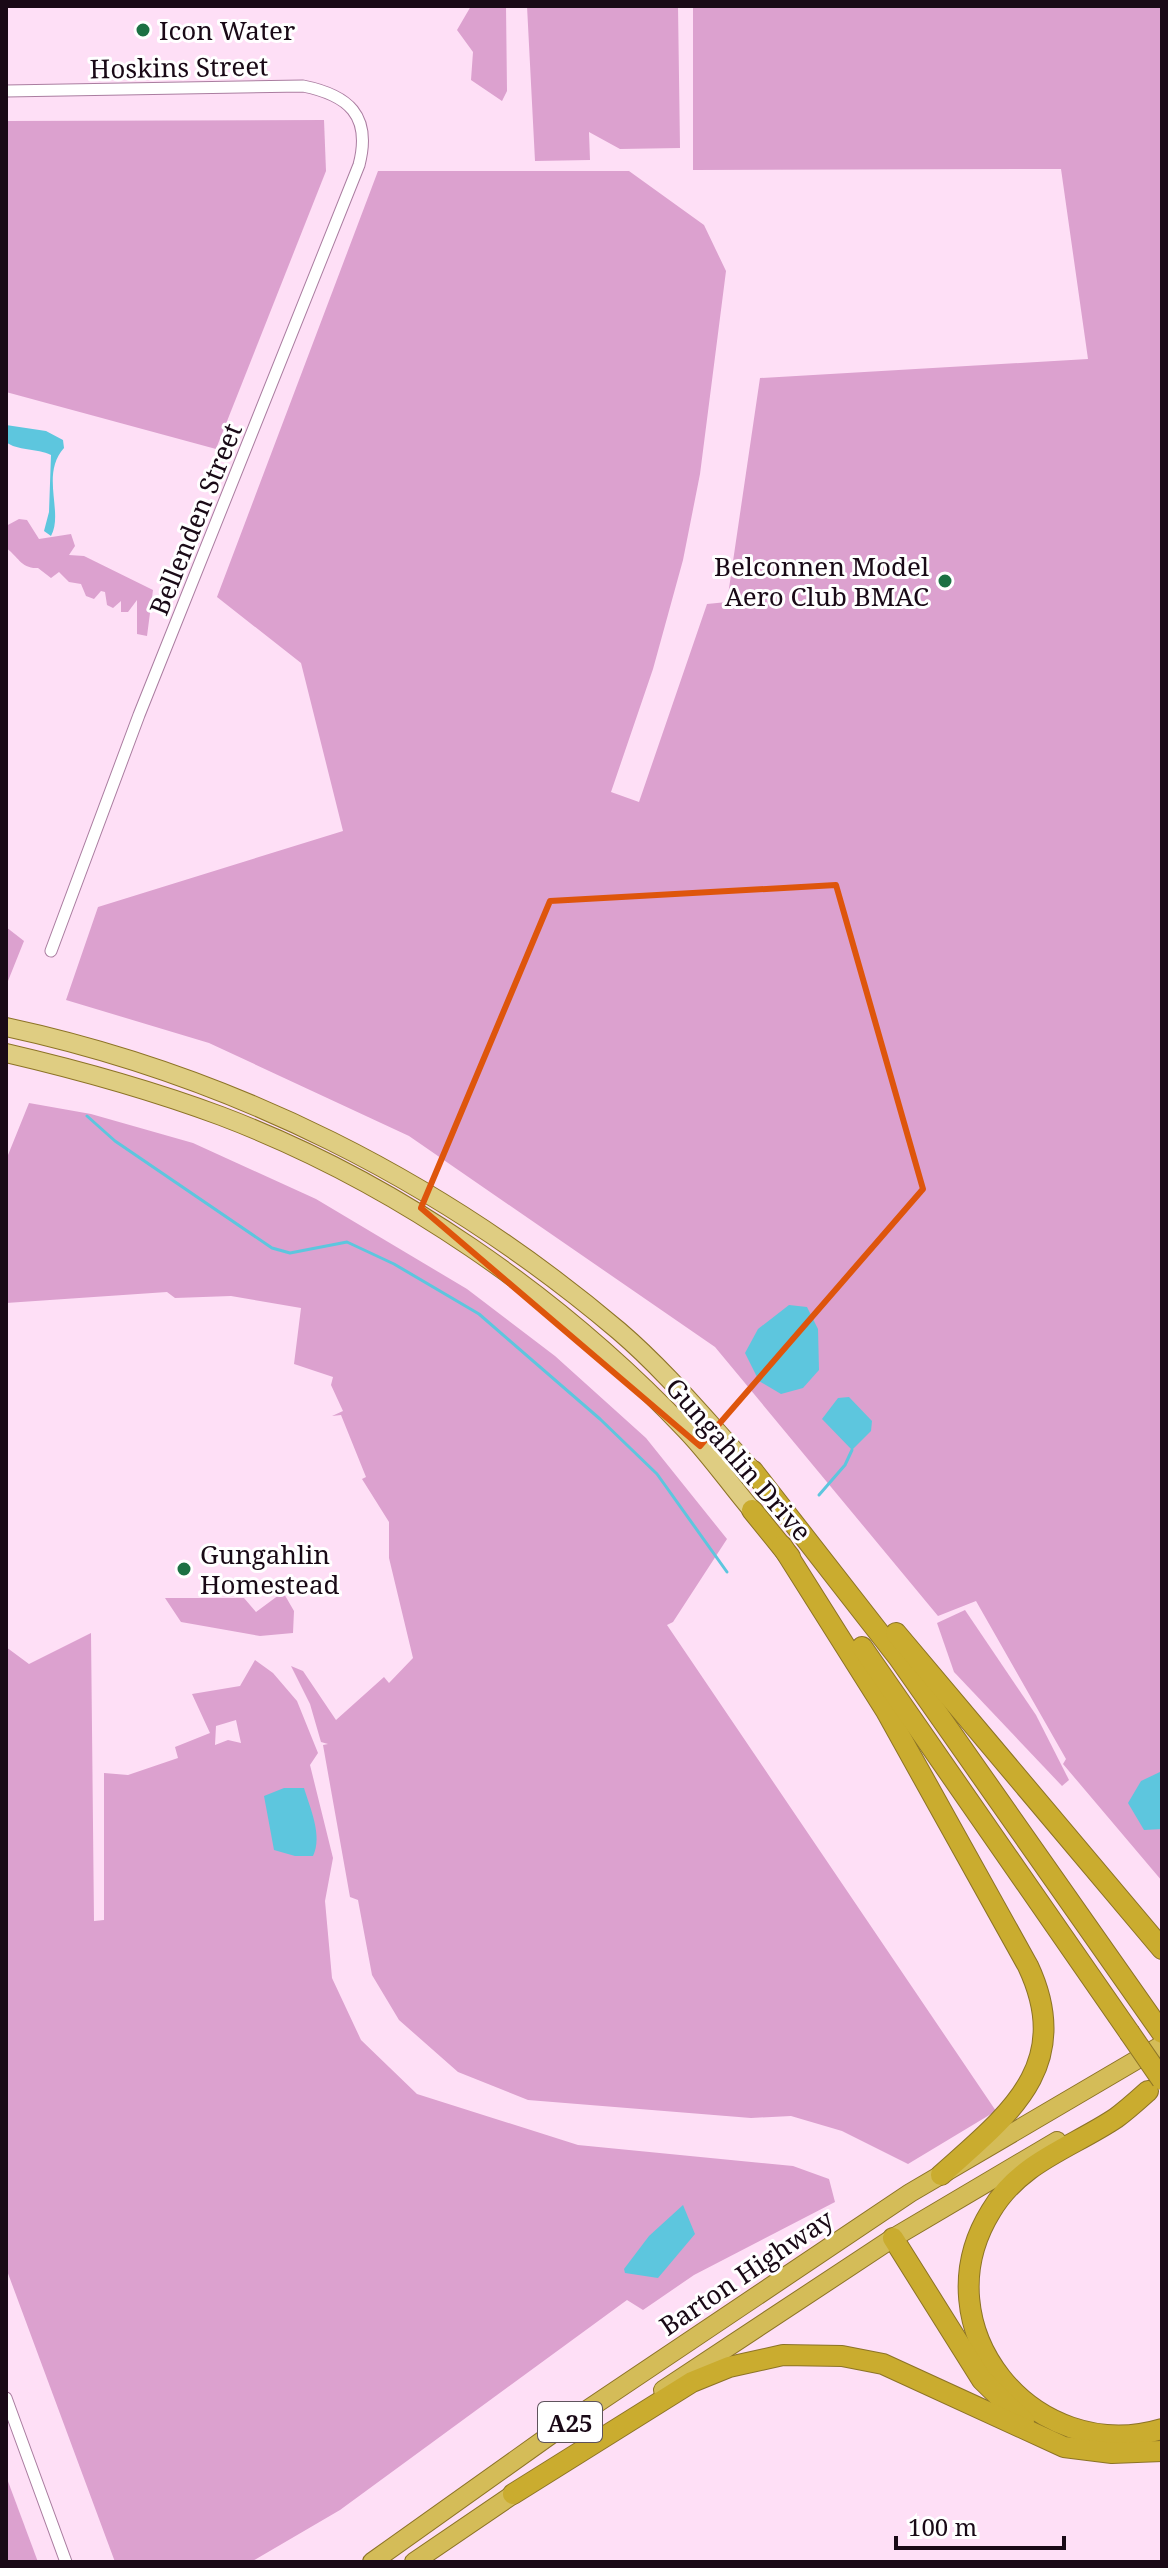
<svg xmlns="http://www.w3.org/2000/svg" width="1168" height="2568" font-family="'Noto Serif',serif">
<style>
.green{fill:#dca1cf;fill-rule:evenodd}
.water{fill:#5dc6de}
.lines{fill:none;stroke-linecap:round;stroke-linejoin:round}
.stream{stroke:#5dc6de;stroke-width:3}
.minor-casing{stroke:#aa7da0;stroke-width:13}
.primary-casing{stroke:#8c7326;stroke-width:20}
.trunk-casing{stroke:#8c7326;stroke-width:20}
.motorway-casing{stroke:#8c7326;stroke-width:22}
.minor{stroke:#fff;stroke-width:11}
.primary{stroke:#dfcd82;stroke-width:18}
.trunk{stroke:#d4bc58;stroke-width:18}
.motorway{stroke:#caac2f;stroke-width:20}
.motorway-bridge-casing{stroke:#8c7326;stroke-width:22;stroke-linecap:butt}
.motorway-bridge{stroke:#caac2f;stroke-width:20}
.marked{fill:none;stroke:#de550c;stroke-width:6;stroke-linejoin:round}
.poi-dot{fill:#1c7043;stroke:#fff;stroke-width:3}
.labels{text-anchor:middle;dominant-baseline:central;stroke-width:6;stroke-linejoin:round;paint-order:stroke}
.shield{fill:#fff;stroke:#5e535c;stroke-width:2}
.shield-label{font-size:24px;font-weight:bold;fill:#190916}
.poi-label{font-size:26px;fill:#190916;stroke:#fff;text-anchor:start}
.street-label{font-size:26px;fill:#190916;stroke:#fff}
</style>
<rect width="100%" height="100%" fill="#fedff6"/>
<g class="green">
<polygon points="471,6 506,6 507,91 502,101 471,80 473,52 457,30"/>
<polygon points="527,6 678,6 680,148 620,149 589,132 590,160 535,161"/>
<polygon points="693,6 1162,6 1162,1881 1063,1764 1066,1759 976,1601 938,1616 715,1347 409,1136 209,1043 66,1000 98,907 343,831 301,663 217,597 378,171 629,171 704,225 726,271 700,474 683,560 653,669 611,792 639,802 707,604 727,602 760,378 1088,359 1061,169 693,170"/>
<polygon points="324,120 326,171 216,449 6,392 6,121"/>
<path d="M19,519L27,520L39,539L71,534L75,546L69,555L84,556L153,590L147,636L137,634V600L128,612H121V601L113,608L107,605L105,592L101,591L94,599L86,596L81,584L69,582L59,572L51,578L38,568C21,569 18,556 6,548V526Z"/>
<polygon points="6,927 24,941 8,981 6,980"/>
<polygon points="29,1103 91,1114 193,1143 316,1199 467,1289 555,1356 646,1438 727,1539 673,1622 667,1625 996,2111 908,2164 842,2131 791,2116 751,2118 528,2100 458,2072 399,2020 372,1975 358,1900 350,1897 323,1745 328,1744 321,1742 310,1704 291,1666 303,1671 336,1720 384,1677 389,1683 413,1658 389,1558 389,1522 362,1479 366,1477 341,1415 332,1416 343,1411 331,1385 333,1377 294,1364 301,1308 231,1296 175,1298 167,1292 6,1303 6,1160"/>
<polygon points="283,1592 294,1611 293,1633 260,1636 181,1622 165,1598 244,1598 256,1612"/>
<polygon points="965,1610 1036,1715 1069,1780 1062,1786 954,1672 937,1623"/>
<path d="M91,1633L94,1921L104,1920V1773L128,1775L178,1758L175,1747L210,1733L192,1694L240,1686L255,1660L273,1673L297,1701L318,1753L310,1765L333,1858L325,1901L332,1978L361,2040L417,2094L578,2145L793,2166L829,2179L835,2202L694,2275L643,2310L627,2300L340,2510L251,2562H115L6,2268V1647L29,1664ZM236,1720L241,1743L228,1740L215,1745L216,1726Z"/>
<polygon points="6,2476 38,2562 6,2562"/>
</g>
<g class="water">
<path d="M6,425L46,431L63,440L64,448C40,475 64,512 51,536L44,531L49,512L51,455C37,448 17,451 6,442Z"/>
<polygon points="789,1305 807,1307 818,1329 819,1370 803,1388 781,1394 759,1381 745,1353 758,1329"/>
<polygon points="849,1397 872,1421 871,1431 852,1450 822,1419 838,1398"/>
<polygon points="1162,1771 1162,1829 1144,1830 1128,1803 1141,1781"/>
<path d="M284,1788H304C310,1808 323,1836 313,1856H295L274,1850L264,1796Z"/>
<polygon points="683,2205 695,2234 658,2278 625,2273 624,2269 649,2236"/>
</g>
<g class="lines">
<g class="stream">
<polyline points="87,1116 115,1141 272,1248 290,1253 347,1242 394,1264 479,1314 600,1419 657,1474 727,1572"/>
<polyline points="819,1495 845,1465 852,1450"/>
</g>
<g class="minor-casing">
<g id="minor">
<path d="M6,91L303,86C348,95 372,115 359,165L139,715L51,951"/>
<polyline points="6,2398 66,2562"/>
</g>
</g>
<g class="primary-casing">
<g id="primary">
<path d="M6,1027C233,1076 442,1181 619,1331C668,1373 709,1424 753,1471"/>
<path d="M6,1053C79,1070 151,1090 221,1116C395,1182 559,1296 686,1430C710,1455 730,1484 752,1510"/>
</g>
</g>
<g class="trunk-casing">
<g id="trunk">
<polyline points="663,2390 893,2238 1057,2141"/>
<polyline points="372,2562 563,2426 910,2193 1162,2045"/>
<polyline points="414,2562 524,2487"/>
</g>
</g>
<g class="motorway-casing">
<g id="motorway">
<polyline points="753,1471 898,1657 1162,2033"/>
<polyline points="752,1510 790,1557"/>
<path d="M782,1546L886,1711L1028,1966C1075,2066 1008,2115 941,2175"/>
<polyline points="896,1633 1162,1949"/>
<polyline points="862,1647 1129,2032"/>
<path d="M1148,2091C1138,2100 1127,2110 1116,2118C1071,2148 1020,2162 991,2211C919,2327 1033,2467 1162,2429"/>
<polyline points="893,2238 982,2380 1024,2421"/>
<polyline points="513,2494 692,2382 729,2367 783,2355 842,2356 883,2364 1064,2447 1112,2453 1162,2451"/>
</g>
</g>
<use href="#minor" class="minor"/>
<use href="#primary" class="primary"/>
<use href="#trunk" class="trunk"/>
<use href="#motorway" class="motorway"/>
<g class="motorway-bridge-casing">
<polyline id="motorway-bridge" points="1129,2032 1162,2080"/>
</g>
<use href="#motorway-bridge" class="motorway-bridge"/>
</g>
<path class="marked" d="M836,885L923,1189L700,1446L421,1208L550,901Z"/>
<g class="poi-dot">
<circle cx="143" cy="30" r="8"/>
<circle cx="945" cy="581" r="8"/>
<circle cx="184" cy="1569" r="8"/>
</g>
<g class="labels">
<rect class="shield" x="538" y="2402" width="64" height="40" rx="6"/>
<g class="shield-label">
<text x="570" y="2422">A25</text>
</g>
<g class="poi-label">
<text x="159" y="30">Icon Water</text>
<text x="929" y="566" text-anchor="end">Belconnen Model<tspan x="929" dy="30">Aero Club BMAC</tspan></text>
<text x="200" y="1554">Gungahlin<tspan x="200" dy="30">Homestead</tspan></text>
</g>
<g class="street-label">
<text transform="translate(179 67) rotate(-1)">Hoskins Street</text>
<text transform="translate(195 519) rotate(-68)">Bellenden Street</text>
<text transform="translate(739 1459) rotate(49)">Gungahlin Drive</text>
<text transform="translate(746 2272) rotate(-34)">Barton Highway</text>
</g>
</g>
<rect width="1168" height="2568" fill="none" stroke="#190916" stroke-width="16"/>
<path d="M896 2536v12h168v-12" fill="none" stroke="#190916" stroke-width="4"/>
<text x="908" y="2536" font-size="24" fill="#190916" stroke="#ffffff" stroke-width="6" paint-order="stroke">100 m</text>
</svg>
